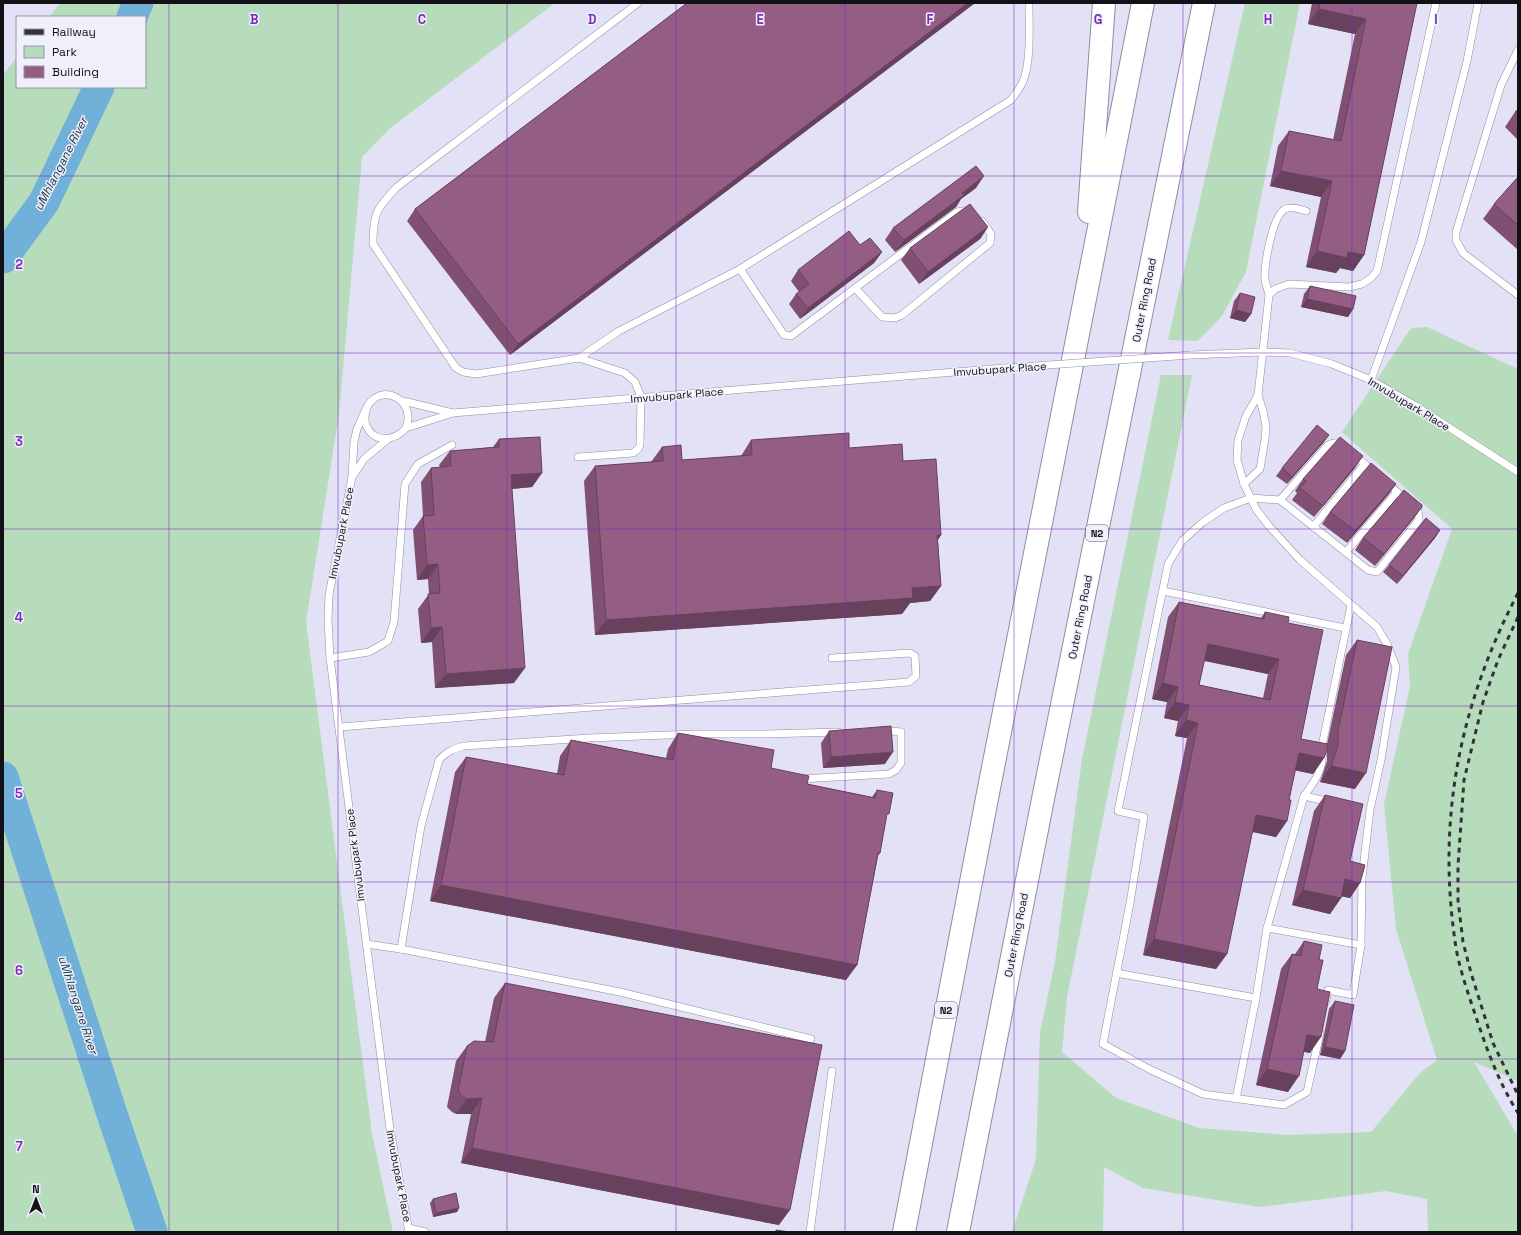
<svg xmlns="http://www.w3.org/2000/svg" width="1521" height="1235" font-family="'Space Grotesk',sans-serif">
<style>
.green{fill:#b6dcbc}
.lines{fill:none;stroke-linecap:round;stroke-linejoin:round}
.river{stroke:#71b0d8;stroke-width:31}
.lane-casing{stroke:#8f8da1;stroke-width:8}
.highway-casing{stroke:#8f8da1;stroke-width:24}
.lane{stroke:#fff;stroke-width:7}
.highway{stroke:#fff;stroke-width:22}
.rail{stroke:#33323b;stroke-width:3;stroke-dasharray:5 5;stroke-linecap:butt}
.lane-bridge-casing{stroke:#8f8da1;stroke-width:8;stroke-linecap:butt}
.lane-bridge{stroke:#fff;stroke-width:7}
.wall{fill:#7f5071;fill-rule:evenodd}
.shaded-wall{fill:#68415c}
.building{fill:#945d83;stroke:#68415c;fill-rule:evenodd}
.grid{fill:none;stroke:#7b2cbf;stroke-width:1;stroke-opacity:0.55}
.labels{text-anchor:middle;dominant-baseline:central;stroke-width:3;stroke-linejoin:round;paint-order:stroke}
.shield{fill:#f0effc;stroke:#55545c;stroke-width:1}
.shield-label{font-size:10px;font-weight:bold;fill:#121118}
.street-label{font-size:11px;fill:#121118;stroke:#f0effc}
.water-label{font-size:12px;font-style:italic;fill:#143143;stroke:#f0effc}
.grid-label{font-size:13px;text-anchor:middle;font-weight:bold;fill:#7b2cbf;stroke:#f0effc;stroke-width:3;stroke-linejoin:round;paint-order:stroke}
</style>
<rect width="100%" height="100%" fill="#e3e1f6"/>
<g class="green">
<polygon points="60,3 555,3 389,129 362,157 339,414 306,622 372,1134 393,1232 3,1232 3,75 17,57 17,87 145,87 145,17 49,17"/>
<polygon points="1245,3 1300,3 1246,272 1222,316 1198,341 1168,340"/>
<polygon points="1427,327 1518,369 1518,1081 1474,1062 1518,1136 1518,1232 1428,1232 1427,1199 1386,1191 1260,1207 1143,1188 1104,1167 1103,1232 1012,1232 1036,1159 1040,1032 1055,962 1082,759 1161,375 1192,375 1067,997 1062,1052 1116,1098 1199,1128 1288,1135 1371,1132 1420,1073 1437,1060 1396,929 1384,804 1410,686 1408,654 1452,529 1342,432 1411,328"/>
</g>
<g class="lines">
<g class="river">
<polyline points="132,17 138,3"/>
<polyline points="3,258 44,202 99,87"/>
<polyline points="3,777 112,1114 152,1232"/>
</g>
<g class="lane-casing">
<g id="lane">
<polyline points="1518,50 1501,85 1456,232 1456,240 1463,253 1518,295"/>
<path d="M969,210L957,212L791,336L784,335L740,269L1011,100C1016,93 1021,87 1024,79C1031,59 1029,25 1029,3"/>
<polyline points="856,289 882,317 895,318 902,315 990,243 991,234 982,221"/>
<path d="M1269,295C1268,290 1266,285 1265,280C1264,266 1272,216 1285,209C1291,206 1300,209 1306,211"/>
<polyline points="1191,355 1262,352 1290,353 1332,364 1371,380 1416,406 1518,472"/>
<polyline points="579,358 619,331 740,269"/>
<polyline points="1371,380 1421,242 1467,61 1478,3"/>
<polyline points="403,401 453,413"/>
<polyline points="366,409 357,429 354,442 352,477 329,595 328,620 330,658 390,1129 409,1232"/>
<path d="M406,428C417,400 381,381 367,407C365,413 364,419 366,425C374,444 395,441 406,428L453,413L1004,368"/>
<polyline points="1354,455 1375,473"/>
<path d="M578,457L633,453L639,448L640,445L641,397L635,382L625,373L579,358L476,374L463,372L456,368L373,244C373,214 376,209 397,187L638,3"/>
<polyline points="352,477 364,459 388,439"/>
<polyline points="1244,484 1260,469 1265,439 1266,426 1263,411 1258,395"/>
<path d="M1280,500L1328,445C1333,443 1338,441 1343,445"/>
<polyline points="1313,527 1365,464"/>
<polyline points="1346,552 1397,492"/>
<polyline points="1163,591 1345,628"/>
<path d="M1351,605L1322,746C1325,767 1316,780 1304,796L1267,928L1361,945"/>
<polyline points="330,658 369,652 388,641 394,622 405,484 418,464 452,445"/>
<polyline points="340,727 909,682 916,676 915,656 910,653 832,658"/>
<polyline points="800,779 889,774 896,770 901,763 901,732 882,730"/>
<polyline points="1304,796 1331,802"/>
<path d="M366,944L401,949L421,826L439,760C446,752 453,749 464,746L589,738L694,734H766L838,732"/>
<polyline points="401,949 620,992 811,1039"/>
<polyline points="1116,973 1256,998"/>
<polyline points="1326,1001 1328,990 1353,995 1361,945 1362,878 1370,810 1381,760 1396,667 1387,644 1377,627 1300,560 1269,526 1256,509 1244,484 1237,460 1238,440 1246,416 1258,395 1269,295 1275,289 1289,284 1349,287 1362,284 1371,278 1377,271 1436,3"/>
<polyline points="1320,1033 1307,1092 1284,1105 1203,1094 1149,1069 1103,1044 1130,903 1144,817 1118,811 1168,564 1182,541 1203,522 1224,508 1251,498 1280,500 1368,570 1377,572 1419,520 1418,511 1386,482"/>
<polyline points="1236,1099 1256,998 1267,928"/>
<polyline points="409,1228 425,1232"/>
<polyline points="810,1232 832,1071"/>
</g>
</g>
<g class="highway-casing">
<g id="highway">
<polyline points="1089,212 1104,3"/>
<polyline points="904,1232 989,788 1143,3"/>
<polyline points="958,1232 1043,799 1204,3"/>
</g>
</g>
<use href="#lane" class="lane"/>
<use href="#highway" class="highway"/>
<g class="rail">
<path d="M1518,593C1460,704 1437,817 1455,941C1458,965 1468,993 1476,1017C1487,1050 1499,1083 1518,1113"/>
<polyline points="1518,617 1498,660 1483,702 1464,780 1458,866 1458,900 1463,942 1471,973 1493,1043 1518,1095"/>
</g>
<g class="lane-bridge-casing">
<polyline id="lane-bridge" points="1004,368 1191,355"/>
</g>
<use href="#lane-bridge" class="lane-bridge"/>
</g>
<g class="wall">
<polygon points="687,3 975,3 510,355 407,221 415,209"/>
<polygon points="1312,3 1417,3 1364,255 1353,271 1340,268 1336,273 1306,267 1321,197 1270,186 1278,146 1289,131 1333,140 1355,34 1308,24"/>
<polygon points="1518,109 1518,140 1505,127 1515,112"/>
<polygon points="1518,177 1518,250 1483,219 1494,204"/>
<polygon points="976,188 961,199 956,207 895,252 885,240 893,228"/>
<polygon points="988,227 980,239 919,284 901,260 910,248"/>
<polygon points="860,245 882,252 874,263 800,319 789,304 796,294 799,292 791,281 798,270"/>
<polygon points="1310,286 1353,309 1348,317 1301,307 1304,294"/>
<polygon points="1240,293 1251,314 1245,322 1230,318 1234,301"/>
<polygon points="1329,435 1323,443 1287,484 1276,476 1282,468"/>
<polygon points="499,439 542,473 532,487 512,489 514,683 435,688 432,642 421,643 418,609 429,594 428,579 417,580 413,530 423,516 421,482 431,468 440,467 439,465 450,451 493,447"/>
<polygon points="751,440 849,448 903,461 941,535 938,540 941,586 930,601 910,603 902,614 595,635 584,481 595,466 651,462 662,447 682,460 741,456"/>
<polygon points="1355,468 1314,517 1292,500 1297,493 1295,491 1303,479"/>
<polygon points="1396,484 1388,495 1347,543 1322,524 1330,512"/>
<polygon points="1422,507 1414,518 1375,566 1355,550 1363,538"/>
<polygon points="1440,530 1435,538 1397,584 1383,572 1389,565"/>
<path d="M1179,602L1261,618L1265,612L1288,623L1301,739L1327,744L1346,655L1357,640L1355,789L1320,782L1327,761V749L1324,758L1313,774L1295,770L1289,800L1287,821L1276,837L1252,832L1227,954L1216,969L1143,955L1187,738L1175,736L1178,721L1164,718L1167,702L1152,699L1168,617ZM1204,661L1268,674L1263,698L1199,685Z"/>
<polygon points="829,731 885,764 823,768 821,743"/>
<polygon points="678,733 771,768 807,784 872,797 877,790 886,818 880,853 878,856 857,965 846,980 430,901 455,772 466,757 557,774 560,756 571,740 666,758 668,749"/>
<polygon points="1325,795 1350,861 1360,883 1350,898 1341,896 1341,898 1330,914 1292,905 1314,811"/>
<polygon points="1304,941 1319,960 1317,989 1310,1053 1304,1052 1288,1092 1256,1085 1281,969 1292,954 1295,954"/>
<polygon points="505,983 779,1225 461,1163 471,1114 456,1114 452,1112 447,1107 455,1066 456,1061 467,1046 485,1042 494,998"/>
<polygon points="1335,1001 1345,1051 1340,1059 1320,1055 1329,1009"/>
<polygon points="433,1199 459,1208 457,1212 433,1217 430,1203"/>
</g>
<g class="shaded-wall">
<polygon points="968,3 975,3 510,355 518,344"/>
<polygon points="1319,9 1366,19 1355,34 1308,24"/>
<polygon points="1281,171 1332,181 1321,197 1270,186"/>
<polygon points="984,176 976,188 961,199 956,207 895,252 904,240 962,193"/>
<polygon points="988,227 980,239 919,284 928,272"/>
<polygon points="1317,251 1348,252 1364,255 1353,271 1340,268 1336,273 1306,267"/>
<polygon points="882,252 874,263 800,319 808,308"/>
<polygon points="1307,299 1353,309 1348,317 1301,307"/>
<polygon points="1236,310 1251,314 1245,322 1230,318"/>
<polygon points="1329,435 1323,443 1287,484 1292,477"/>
<polygon points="1363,456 1355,468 1314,517 1323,506"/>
<polygon points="542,473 532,487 501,490 511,475"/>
<polygon points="1396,484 1388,495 1347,543 1355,531"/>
<polygon points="1422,507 1414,518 1375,566 1384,554"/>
<polygon points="1440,530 1435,538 1397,584 1403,576"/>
<polygon points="937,535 941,535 931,550"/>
<polygon points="438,564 428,579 417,580 427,565"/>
<polygon points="941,586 930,601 910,603 902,614 595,635 606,620 912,588"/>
<polygon points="442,627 432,642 421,643 431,628"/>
<polygon points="1208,644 1279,659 1268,674 1197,659"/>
<polygon points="525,668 514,683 435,688 446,674"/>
<polygon points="1163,683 1178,687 1167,702 1152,699"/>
<polygon points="1175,702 1189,705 1178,721 1164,718"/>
<polygon points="1186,720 1198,723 1187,738 1175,736"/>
<polygon points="893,752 885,764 823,768 831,757"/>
<polygon points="1299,753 1324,758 1313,774 1288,769"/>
<polygon points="1331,766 1366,773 1355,789 1320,782"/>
<polygon points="1256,815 1287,821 1276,837 1245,830"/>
<polygon points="1345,879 1360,883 1350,898 1335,895"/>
<polygon points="441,885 857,965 846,980 430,901"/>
<polygon points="1303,890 1341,898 1330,914 1292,905"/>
<polygon points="1154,939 1227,954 1216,969 1143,955"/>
<polygon points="1307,1035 1321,1037 1310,1053 1297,1050"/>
<polygon points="1325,1047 1345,1051 1340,1059 1320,1055"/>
<polygon points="1267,1069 1299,1076 1288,1092 1256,1085"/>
<polygon points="482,1098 471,1114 456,1114 467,1099"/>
<polygon points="472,1148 790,1210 779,1225 461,1163"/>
<polygon points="459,1208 457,1212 433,1217 436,1213"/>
</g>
<g class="building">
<polygon points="687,3 968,3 518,344 415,209"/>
<polygon points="1320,3 1417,3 1364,255 1348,252 1347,258 1317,251 1332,181 1281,171 1289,131 1341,141 1366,19 1319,9"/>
<polygon points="1518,109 1518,114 1515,112"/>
<polygon points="976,166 984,176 962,193 964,195 904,240 893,228"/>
<polygon points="1518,177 1518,225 1494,204"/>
<polygon points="970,204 988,227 928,272 910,248"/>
<polygon points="849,231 860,245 870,238 882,252 808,308 796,294 809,284 798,270"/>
<polygon points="1310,286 1356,296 1353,309 1307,299"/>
<polygon points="1240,293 1255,297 1251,314 1236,310"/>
<polygon points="1317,425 1329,435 1292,477 1282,468"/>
<polygon points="849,433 849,448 902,444 903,461 936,459 941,535 937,535 941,586 912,588 913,598 606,620 595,466 663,461 662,447 681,445 682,460 752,455 751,440"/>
<polygon points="540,437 542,473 511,475 525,668 446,674 442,627 431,628 428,594 440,593 438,564 427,565 423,516 434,515 431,468 451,466 450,451 499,447 499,439"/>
<polygon points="1340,437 1363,456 1323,506 1300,488 1306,481 1303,479"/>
<polygon points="1371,463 1396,484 1355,531 1330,512"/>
<polygon points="1404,490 1422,505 1422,507 1384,554 1363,538"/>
<polygon points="1426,518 1440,530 1403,576 1389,565"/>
<path d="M1179,602L1264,619L1265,612L1289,617L1288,623L1323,630L1301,739L1328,744L1327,750L1324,758L1299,753L1289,800H1291L1287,821L1256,815L1227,954L1154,939L1198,723L1186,720L1189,705L1175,702L1178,687L1163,683ZM1208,644L1279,659L1270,700L1199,685Z"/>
<polygon points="1357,640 1392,647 1366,773 1331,766 1338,746 1338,731"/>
<polygon points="891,726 893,752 831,757 829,731"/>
<polygon points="678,733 774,750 771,768 809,776 807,784 875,798 877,790 893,793 889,814 887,814 880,853 878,853 857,965 441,885 466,757 564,775 571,740 673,760"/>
<polygon points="1325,795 1363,804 1350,861 1365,865 1360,883 1345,879 1341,898 1303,890"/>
<polygon points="1304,941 1322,945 1319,960 1323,960 1317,989 1330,992 1321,1037 1307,1035 1299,1076 1267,1069 1292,954 1301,956"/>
<polygon points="505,983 822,1045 790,1210 472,1148 482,1098 467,1099 463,1097 458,1091 467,1046 474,1041 493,1042"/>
<polygon points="1335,1001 1354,1005 1345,1051 1325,1047"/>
<polygon points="456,1193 459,1208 436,1213 433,1199"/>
<polygon points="776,1230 790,1232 776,1232"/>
</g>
<path class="grid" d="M169,3V1232M338,3V1232M507,3V1232M676,3V1232M845,3V1232M1014,3V1232M1183,3V1232M1352,3V1232M3,176H1518M3,353H1518M3,529H1518M3,706H1518M3,882H1518M3,1059H1518"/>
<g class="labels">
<g class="shield">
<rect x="1086" y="525" width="22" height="16" rx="3"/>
<rect x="935" y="1002" width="22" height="16" rx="3"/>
</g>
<g class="shield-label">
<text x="1097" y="533">N2</text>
<text x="946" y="1010">N2</text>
</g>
<g class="street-label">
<text transform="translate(1144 300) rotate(-79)">Outer Ring Road</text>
<text transform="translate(1000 369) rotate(-4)">Imvubupark Place</text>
<text transform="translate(677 395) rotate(-5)">Imvubupark Place</text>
<text transform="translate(1409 404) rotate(31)">Imvubupark Place</text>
<text transform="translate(341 533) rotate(-79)">Imvubupark Place</text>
<text transform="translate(1080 617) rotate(-79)">Outer Ring Road</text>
<text transform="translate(355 855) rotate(-97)">Imvubupark Place</text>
<text transform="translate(1016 935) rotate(-79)">Outer Ring Road</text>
<text transform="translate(399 1176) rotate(79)">Imvubupark Place</text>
</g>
<g class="water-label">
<text transform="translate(61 164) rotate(-63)">uMhlangane River</text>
<text transform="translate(78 1005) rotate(72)">uMhlangane River</text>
</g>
</g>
<g class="grid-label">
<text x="254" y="24">B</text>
<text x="422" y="24">C</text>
<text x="592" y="24">D</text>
<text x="760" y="24">E</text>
<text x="930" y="24">F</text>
<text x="1098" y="24">G</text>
<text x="1268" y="24">H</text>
<text x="1436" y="24">I</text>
<text x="19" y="269">2</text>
<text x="19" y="446">3</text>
<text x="19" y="622">4</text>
<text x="19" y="798">5</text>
<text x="19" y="975">6</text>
<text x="19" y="1151">7</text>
</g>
<rect width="1521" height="1235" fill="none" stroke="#121118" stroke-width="8"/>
<rect x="16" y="16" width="130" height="72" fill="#f0effc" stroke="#9796a1"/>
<rect x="24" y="29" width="20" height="6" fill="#33323b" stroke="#9796a1"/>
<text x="52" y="36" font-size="12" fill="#121118">Railway</text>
<rect x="24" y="46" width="20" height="12" fill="#b6dcbc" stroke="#9796a1"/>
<text x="52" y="56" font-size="12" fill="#121118">Park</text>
<rect x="24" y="66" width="20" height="12" fill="#945d83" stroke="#9796a1"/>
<text x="52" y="76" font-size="12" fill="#121118">Building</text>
<g transform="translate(36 1199)" stroke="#f0effc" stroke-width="3" paint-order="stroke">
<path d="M0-3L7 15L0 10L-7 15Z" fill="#121118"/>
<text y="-6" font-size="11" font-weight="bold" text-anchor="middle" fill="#121118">N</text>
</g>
</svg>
